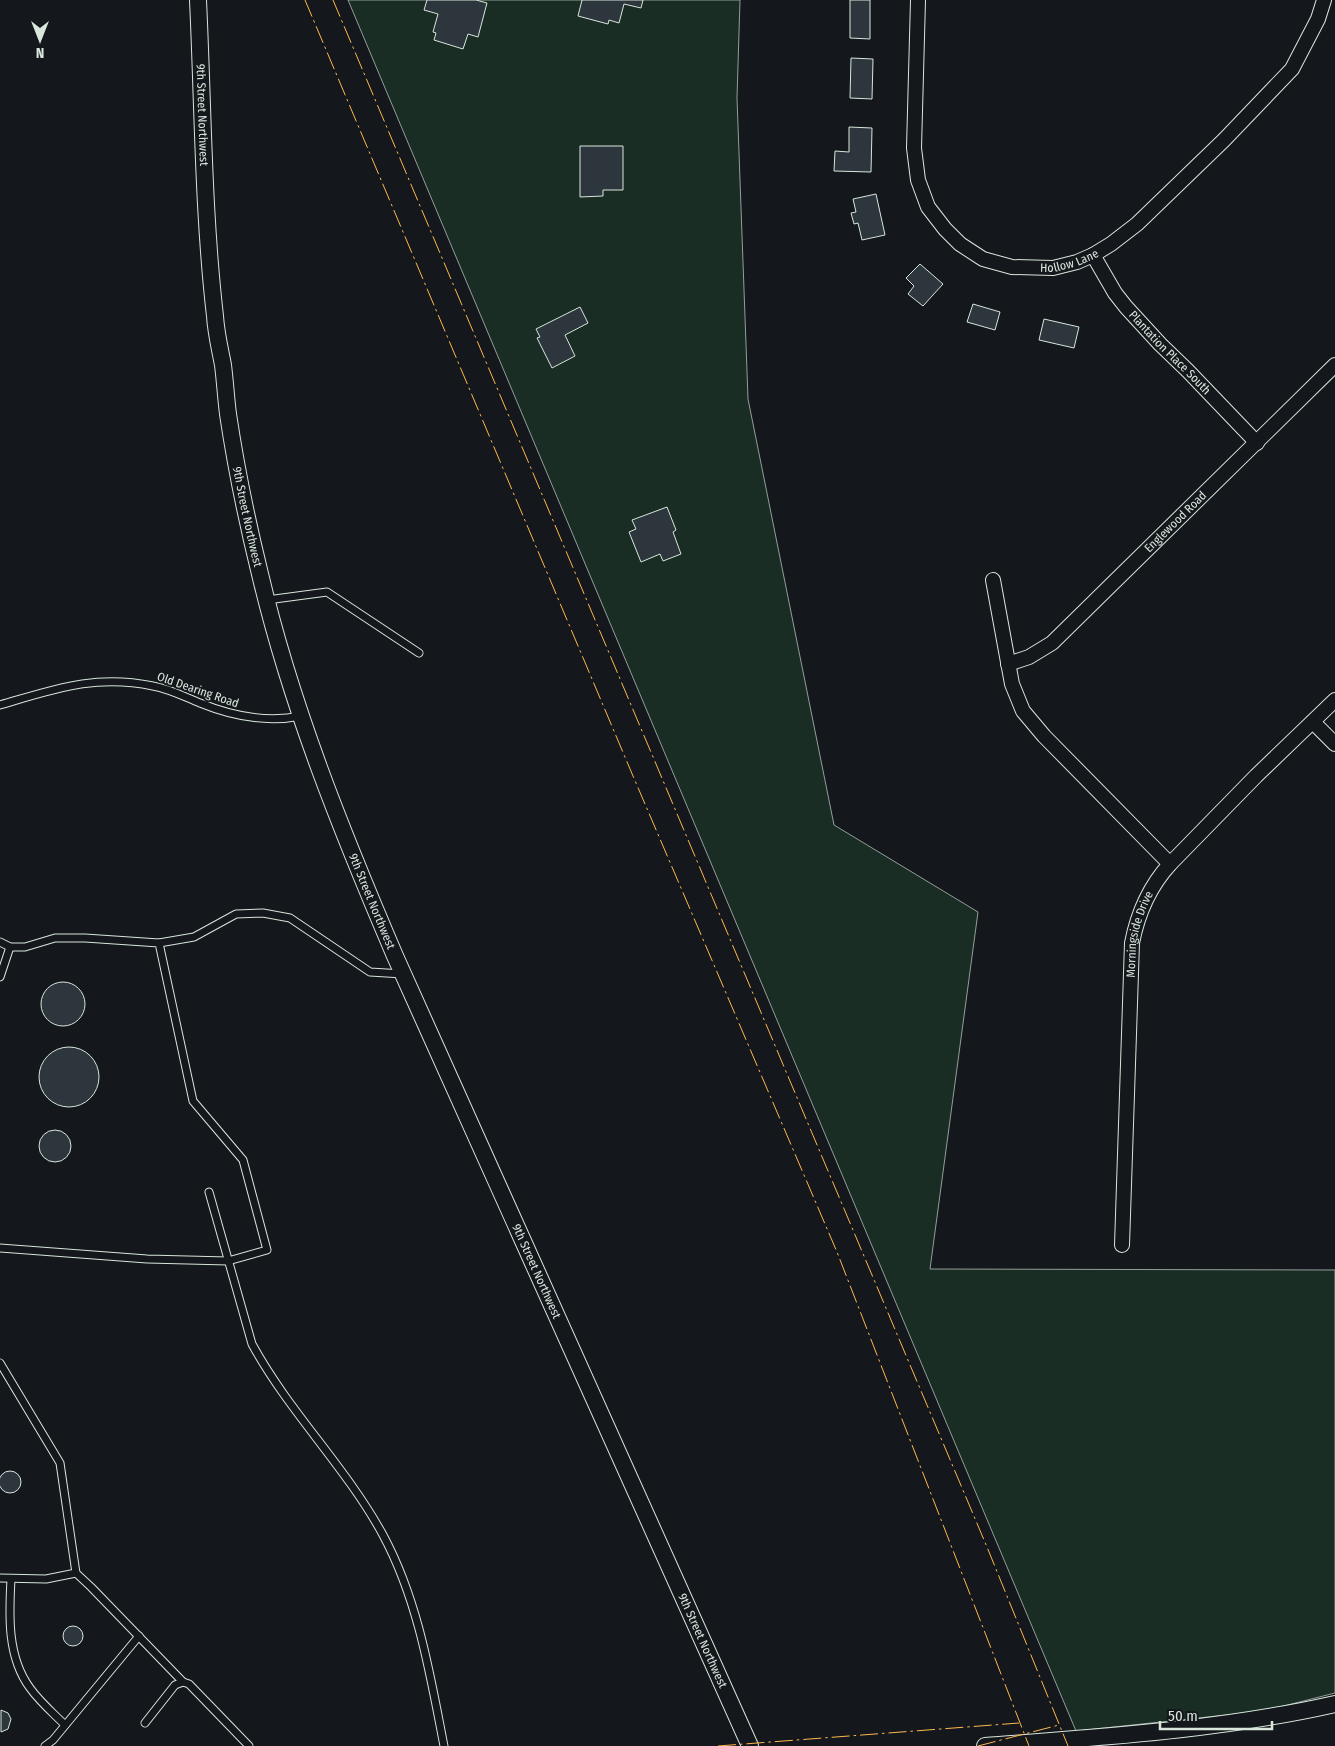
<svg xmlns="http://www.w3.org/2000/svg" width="1335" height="1746" font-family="'Fira Sans Condensed',sans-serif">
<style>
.green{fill:#1a2d24;stroke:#939e99}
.building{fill:#2c363c;stroke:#d8e6dc}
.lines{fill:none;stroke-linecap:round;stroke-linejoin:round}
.service-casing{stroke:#d8e6dc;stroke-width:9}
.minor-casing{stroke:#d8e6dc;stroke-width:16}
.tertiary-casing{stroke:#d8e6dc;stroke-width:18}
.service{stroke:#14181c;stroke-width:7}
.minor{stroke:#14181c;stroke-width:14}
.tertiary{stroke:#14181c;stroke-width:16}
.power{stroke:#ffb74d;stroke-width:1;stroke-dasharray:18 4 2.5 4;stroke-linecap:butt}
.labels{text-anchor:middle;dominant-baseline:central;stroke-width:4;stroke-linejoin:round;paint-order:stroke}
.street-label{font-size:12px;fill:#d8e6dc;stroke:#14181c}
</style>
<rect width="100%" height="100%" fill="#14181c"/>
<polygon class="green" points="348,0 740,0 737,98 748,399 834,825 978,912 930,1269 1335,1270 1335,1693 1264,1711 1076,1731"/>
<g class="building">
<polygon points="427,0 476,0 487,3 478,37 468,34 463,49 434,40 436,33 433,32 438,14 424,10"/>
<polygon points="582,0 643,0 641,8 624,4 619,23 609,20 608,24 578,16"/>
<polygon points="850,0 870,0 870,39 850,38"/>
<polygon points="851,58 873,59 872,99 850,98"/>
<polygon points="849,127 872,128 871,172 834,171 835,151 849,152"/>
<polygon points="580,146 623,146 623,190 603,190 603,196 580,197"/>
<polygon points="876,194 885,235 862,240 858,223 854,224 851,213 856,212 853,199"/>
<polygon points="920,264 943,284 923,306 908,294 914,286 906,278"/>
<polygon points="973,304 1000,312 995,330 967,322"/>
<polygon points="580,307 588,323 565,335 575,356 552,368 537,338 540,337 536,329"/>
<polygon points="1044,319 1079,327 1074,348 1039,340"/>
<polygon points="667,507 676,530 673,532 681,554 663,561 660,554 641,562 629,532 636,529 632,520"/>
<circle cx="63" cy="1004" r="22"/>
<circle cx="69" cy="1077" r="30"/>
<circle cx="55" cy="1146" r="16"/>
<circle cx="10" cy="1482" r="11"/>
<circle cx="73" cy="1636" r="10"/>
<polygon points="1,1710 8,1713 11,1719 8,1729 1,1732"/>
</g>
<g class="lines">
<g class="service-casing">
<g id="service">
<polyline points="267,600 327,592 419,653"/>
<path d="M0,705C55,689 95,674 153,686C170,689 185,697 200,703C232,716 266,723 301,716"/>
<polyline points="0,942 10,947 25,947 55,938 85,938 159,943 193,1101 243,1160 267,1250 228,1261 147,1259 0,1248"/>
<polyline points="159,943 194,937 236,914 263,913 290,918 370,972 403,974"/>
<polyline points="0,977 10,947"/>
<path d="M209,1192L252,1344C289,1412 346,1467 383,1535C418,1600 430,1674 444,1746"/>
<polyline points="0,1363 60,1463 76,1573 91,1587 183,1682"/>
<polyline points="0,1578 46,1579 76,1573"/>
<path d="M11,1579C9,1615 7,1657 30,1688C40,1702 53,1713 65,1725"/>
<polyline points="145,1723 175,1685 183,1682 189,1684 249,1746"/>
<polyline points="45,1746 53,1740 139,1636"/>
</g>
</g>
<g class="minor-casing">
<g id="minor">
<path id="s1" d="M918,0L914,148L918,180L928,207L945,229L960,244L983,259L1012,267L1053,268L1077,262L1093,255L1111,244L1137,224L1224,140L1292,69L1318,19L1324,0"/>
<path id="s2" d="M1093,255L1115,293L1126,307L1160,344L1188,371L1257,443"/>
<polyline points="993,580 1012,684 1023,711 1044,736 1170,864"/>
<path id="s3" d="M1008,664L1029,657L1052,643L1335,365"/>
<polyline points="1313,722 1335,744"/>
<path id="s4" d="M1122,1245L1132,943C1138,912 1149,887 1170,864L1256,776L1335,700"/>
</g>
</g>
<g class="tertiary-casing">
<g id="tertiary">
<path id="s5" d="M198,0C203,105 203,212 215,316C216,333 220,349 223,365C225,381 226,398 228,414C236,468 247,521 260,574C291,706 342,832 395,956L750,1746"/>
<path d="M985,1746C1102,1737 1220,1730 1335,1704"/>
</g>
</g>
<use href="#service" class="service"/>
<use href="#minor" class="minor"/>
<use href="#tertiary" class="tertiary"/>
<g class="power">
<polyline points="305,0 633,776 837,1252 1029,1746"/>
<polyline points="333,0 987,1547 1068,1746"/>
<polyline points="718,1746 1019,1723"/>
<polyline points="978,1746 1059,1725"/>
</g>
</g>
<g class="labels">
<g class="street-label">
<text stroke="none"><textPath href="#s5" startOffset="115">9th Street Northwest</textPath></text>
<text stroke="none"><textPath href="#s1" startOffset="374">Hollow Lane</textPath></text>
<text stroke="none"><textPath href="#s2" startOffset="125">Plantation Place South</textPath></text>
<text stroke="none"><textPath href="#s5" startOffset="520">9th Street Northwest</textPath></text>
<text stroke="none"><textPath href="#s3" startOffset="222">Englewood Road</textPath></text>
<text transform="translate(198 690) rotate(19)">Old Dearing Road</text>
<text stroke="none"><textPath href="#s5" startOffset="925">9th Street Northwest</textPath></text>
<text stroke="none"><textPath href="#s4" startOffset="312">Morningside Drive</textPath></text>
<text stroke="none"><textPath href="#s5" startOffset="1330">9th Street Northwest</textPath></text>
<text stroke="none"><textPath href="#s5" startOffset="1735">9th Street Northwest</textPath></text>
</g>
</g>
<g transform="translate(40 40) rotate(180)" stroke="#14181c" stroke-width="4" paint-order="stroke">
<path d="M0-4L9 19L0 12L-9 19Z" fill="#d8e6dc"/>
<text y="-8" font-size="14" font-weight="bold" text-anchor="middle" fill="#d8e6dc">N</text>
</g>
<path d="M1160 1721v8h112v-8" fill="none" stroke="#d8e6dc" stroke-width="2.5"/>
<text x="1168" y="1721" font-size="15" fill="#d8e6dc" stroke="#14181c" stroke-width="4" paint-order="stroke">50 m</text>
</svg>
